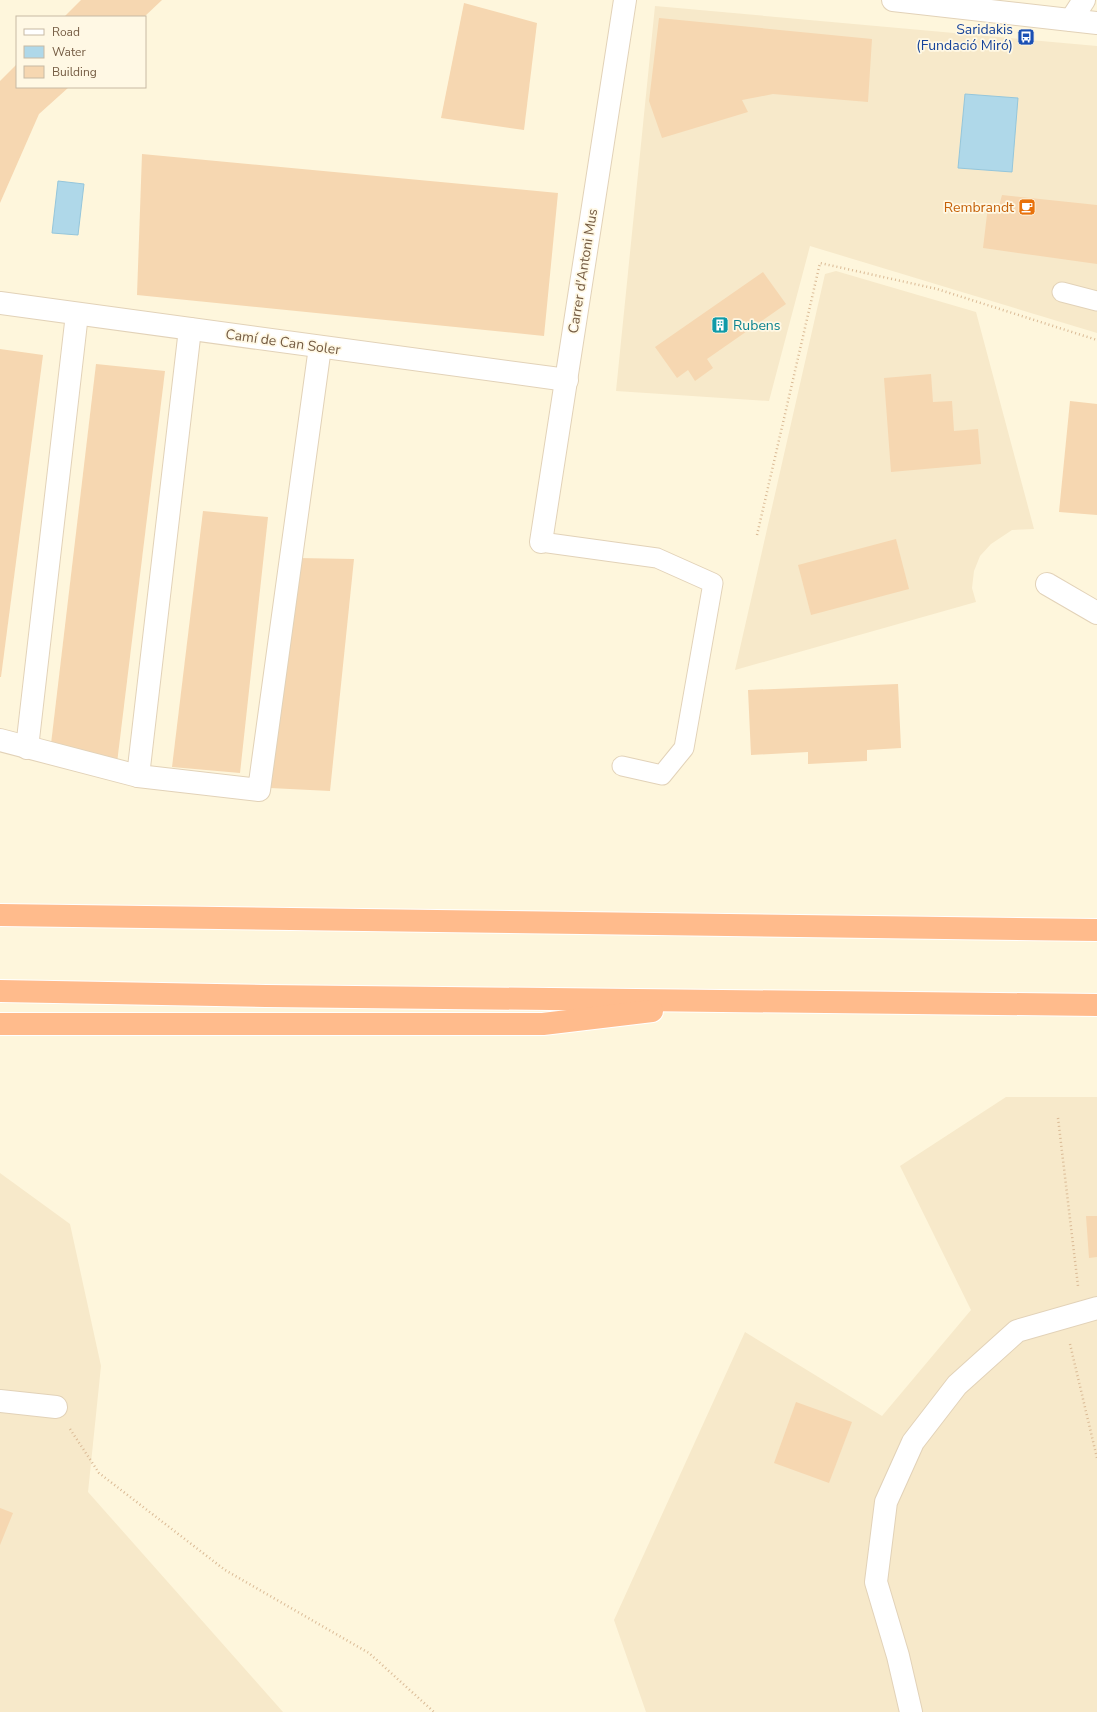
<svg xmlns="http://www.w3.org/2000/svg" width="1097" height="1712" font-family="'Nunito Sans',sans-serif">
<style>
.residential{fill:#f7e9ca}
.water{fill:#afd8e9;stroke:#95c6db}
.building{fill:#f6d7b1}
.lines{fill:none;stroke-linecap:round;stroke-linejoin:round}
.lane-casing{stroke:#e2d2b8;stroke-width:21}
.street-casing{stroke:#e2d2b8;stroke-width:24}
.highway-casing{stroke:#fff;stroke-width:24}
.path{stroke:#daba95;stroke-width:2.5;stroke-dasharray:1 3;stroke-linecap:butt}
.lane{stroke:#fff;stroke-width:19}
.street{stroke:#fff;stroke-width:22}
.highway{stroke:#ffbb8c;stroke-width:22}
.labels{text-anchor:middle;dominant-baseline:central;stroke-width:3.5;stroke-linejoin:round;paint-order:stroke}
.transit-label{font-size:14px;fill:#164399;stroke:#fff8e4;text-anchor:end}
.food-label{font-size:14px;fill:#c56008;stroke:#fff8e4;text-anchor:end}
.street-label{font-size:14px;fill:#755c43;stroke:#fff8e4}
.culture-label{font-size:14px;fill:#0d838f;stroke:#fff8e4;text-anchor:start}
</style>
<rect width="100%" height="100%" fill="#fef6dc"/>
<g class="residential">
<polygon points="655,6 1097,46 1097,333 810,246 769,401 616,391"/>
<polygon points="836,271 976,312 1034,529 1012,530 991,544 980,556 974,571 972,588 976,602 735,670 825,274"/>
<polygon points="1006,1097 1097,1097 1097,1712 646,1712 614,1620 745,1332 882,1416 971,1310 900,1166"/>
<polygon points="0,1173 70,1224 101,1366 88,1492 283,1712 0,1712"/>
</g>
<g class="water">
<polygon points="965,94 1018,98 1012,172 958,168"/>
<polygon points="58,181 84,184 78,235 52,233"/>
</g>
<g class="building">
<polygon points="81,0 162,0 144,17 64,17"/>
<polygon points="464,3 537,23 524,130 441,118"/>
<polygon points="659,18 872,39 868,102 773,94 742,100 748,112 662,138 649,101"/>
<polygon points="17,64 17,87 69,87 39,114 0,203 0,81"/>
<polygon points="142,154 558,193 544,336 137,295"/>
<polygon points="1002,195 1097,205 1097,264 983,248 988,206 999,206"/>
<polygon points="763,272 786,304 707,359 713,368 695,381 688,370 677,378 655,347"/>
<polygon points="0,349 43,355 1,677 0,677"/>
<polygon points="96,364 165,371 117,763 51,744"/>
<polygon points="931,374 933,402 952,401 954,431 978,429 981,464 891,472 884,378"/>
<polygon points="1070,401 1097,404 1097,515 1059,512"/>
<polygon points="203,511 268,517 240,773 172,767"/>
<polygon points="896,539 909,589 811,615 798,565"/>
<polygon points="298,558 354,559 330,791 270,788"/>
<polygon points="898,684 901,748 867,750 867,761 808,764 808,752 751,755 748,690"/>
<polygon points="1086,1216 1097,1216 1097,1257 1089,1258"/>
<polygon points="796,1402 852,1422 829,1483 774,1463"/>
<polygon points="0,1508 13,1513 0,1545"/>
</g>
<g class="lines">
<g class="lane-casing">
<g id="lane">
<polyline points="1062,292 1097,301"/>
<polyline points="541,542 657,558 713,583 684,748 662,775 622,766"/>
</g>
</g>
<g class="street-casing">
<g id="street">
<polyline points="893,0 1097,23"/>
<polyline points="1071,20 1084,0"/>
<polyline points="0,303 567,380"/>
<polyline points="541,542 625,0"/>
<polyline points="1047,584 1097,613"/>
<polyline points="0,740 138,776 259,790 320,347"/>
<polyline points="27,748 77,314"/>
<polyline points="138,776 190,329"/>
<polyline points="0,1401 56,1407"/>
<polyline points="911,1712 898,1656 876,1582 886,1502 913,1442 957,1385 1017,1331 1097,1308"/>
</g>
</g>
<g class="highway-casing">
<g id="highway">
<polyline points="0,915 1097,930"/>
<polyline points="0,991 266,996 1097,1005"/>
<polyline points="0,1024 543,1024 652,1011"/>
</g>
</g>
<g class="path">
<polyline points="757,535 820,263 937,289 1097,340"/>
<polyline points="1058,1118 1078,1286"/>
<polyline points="1070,1344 1097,1458"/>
<polyline points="70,1429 99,1473 225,1570 369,1653 434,1712"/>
</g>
<use href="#lane" class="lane"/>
<use href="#street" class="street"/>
<use href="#highway" class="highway"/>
</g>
<defs>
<g id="bus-square" transform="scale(0.9)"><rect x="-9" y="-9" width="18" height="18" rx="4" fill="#1a4fb4" stroke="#fff8e4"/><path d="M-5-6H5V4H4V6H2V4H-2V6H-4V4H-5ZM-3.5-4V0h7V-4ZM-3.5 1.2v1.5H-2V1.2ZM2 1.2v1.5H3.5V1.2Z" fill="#fff"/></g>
<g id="cafe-square" transform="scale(0.9)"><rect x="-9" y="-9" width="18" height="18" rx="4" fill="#e8710a" stroke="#fff8e4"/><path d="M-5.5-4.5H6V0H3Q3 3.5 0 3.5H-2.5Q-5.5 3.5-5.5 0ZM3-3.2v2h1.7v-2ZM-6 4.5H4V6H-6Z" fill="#fff"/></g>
<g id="building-square" transform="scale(0.9)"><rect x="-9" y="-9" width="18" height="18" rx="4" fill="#0f9aa8" stroke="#fff8e4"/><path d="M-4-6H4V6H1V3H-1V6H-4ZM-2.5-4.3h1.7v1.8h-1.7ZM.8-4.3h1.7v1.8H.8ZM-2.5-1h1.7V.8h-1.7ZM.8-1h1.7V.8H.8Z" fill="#fff"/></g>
</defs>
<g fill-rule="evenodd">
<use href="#bus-square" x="1026" y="37"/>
<use href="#cafe-square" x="1027" y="207"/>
<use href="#building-square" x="720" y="325"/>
</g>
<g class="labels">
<g class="transit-label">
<text x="1013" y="29">Saridakis<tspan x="1013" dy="16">(Fundació Miró)</tspan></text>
</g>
<g class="food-label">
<text x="1014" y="207">Rembrandt</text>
</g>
<g class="street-label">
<text transform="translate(583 271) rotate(-81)">Carrer d'Antoni Mus</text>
<text transform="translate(283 342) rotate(8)">Camí de Can Soler</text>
</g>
<g class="culture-label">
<text x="733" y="325">Rubens</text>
</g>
</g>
<rect x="16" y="16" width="130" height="72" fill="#fff8e4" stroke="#c8baa4"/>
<rect x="24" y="29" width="20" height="6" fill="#ffffff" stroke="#c8baa4"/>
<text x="52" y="36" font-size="12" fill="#755c43">Road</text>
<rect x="24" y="46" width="20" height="12" fill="#afd8e9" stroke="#c8baa4"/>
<text x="52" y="56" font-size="12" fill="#755c43">Water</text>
<rect x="24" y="66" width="20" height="12" fill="#f6d7b1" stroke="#c8baa4"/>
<text x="52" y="76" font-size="12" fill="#755c43">Building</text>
</svg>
